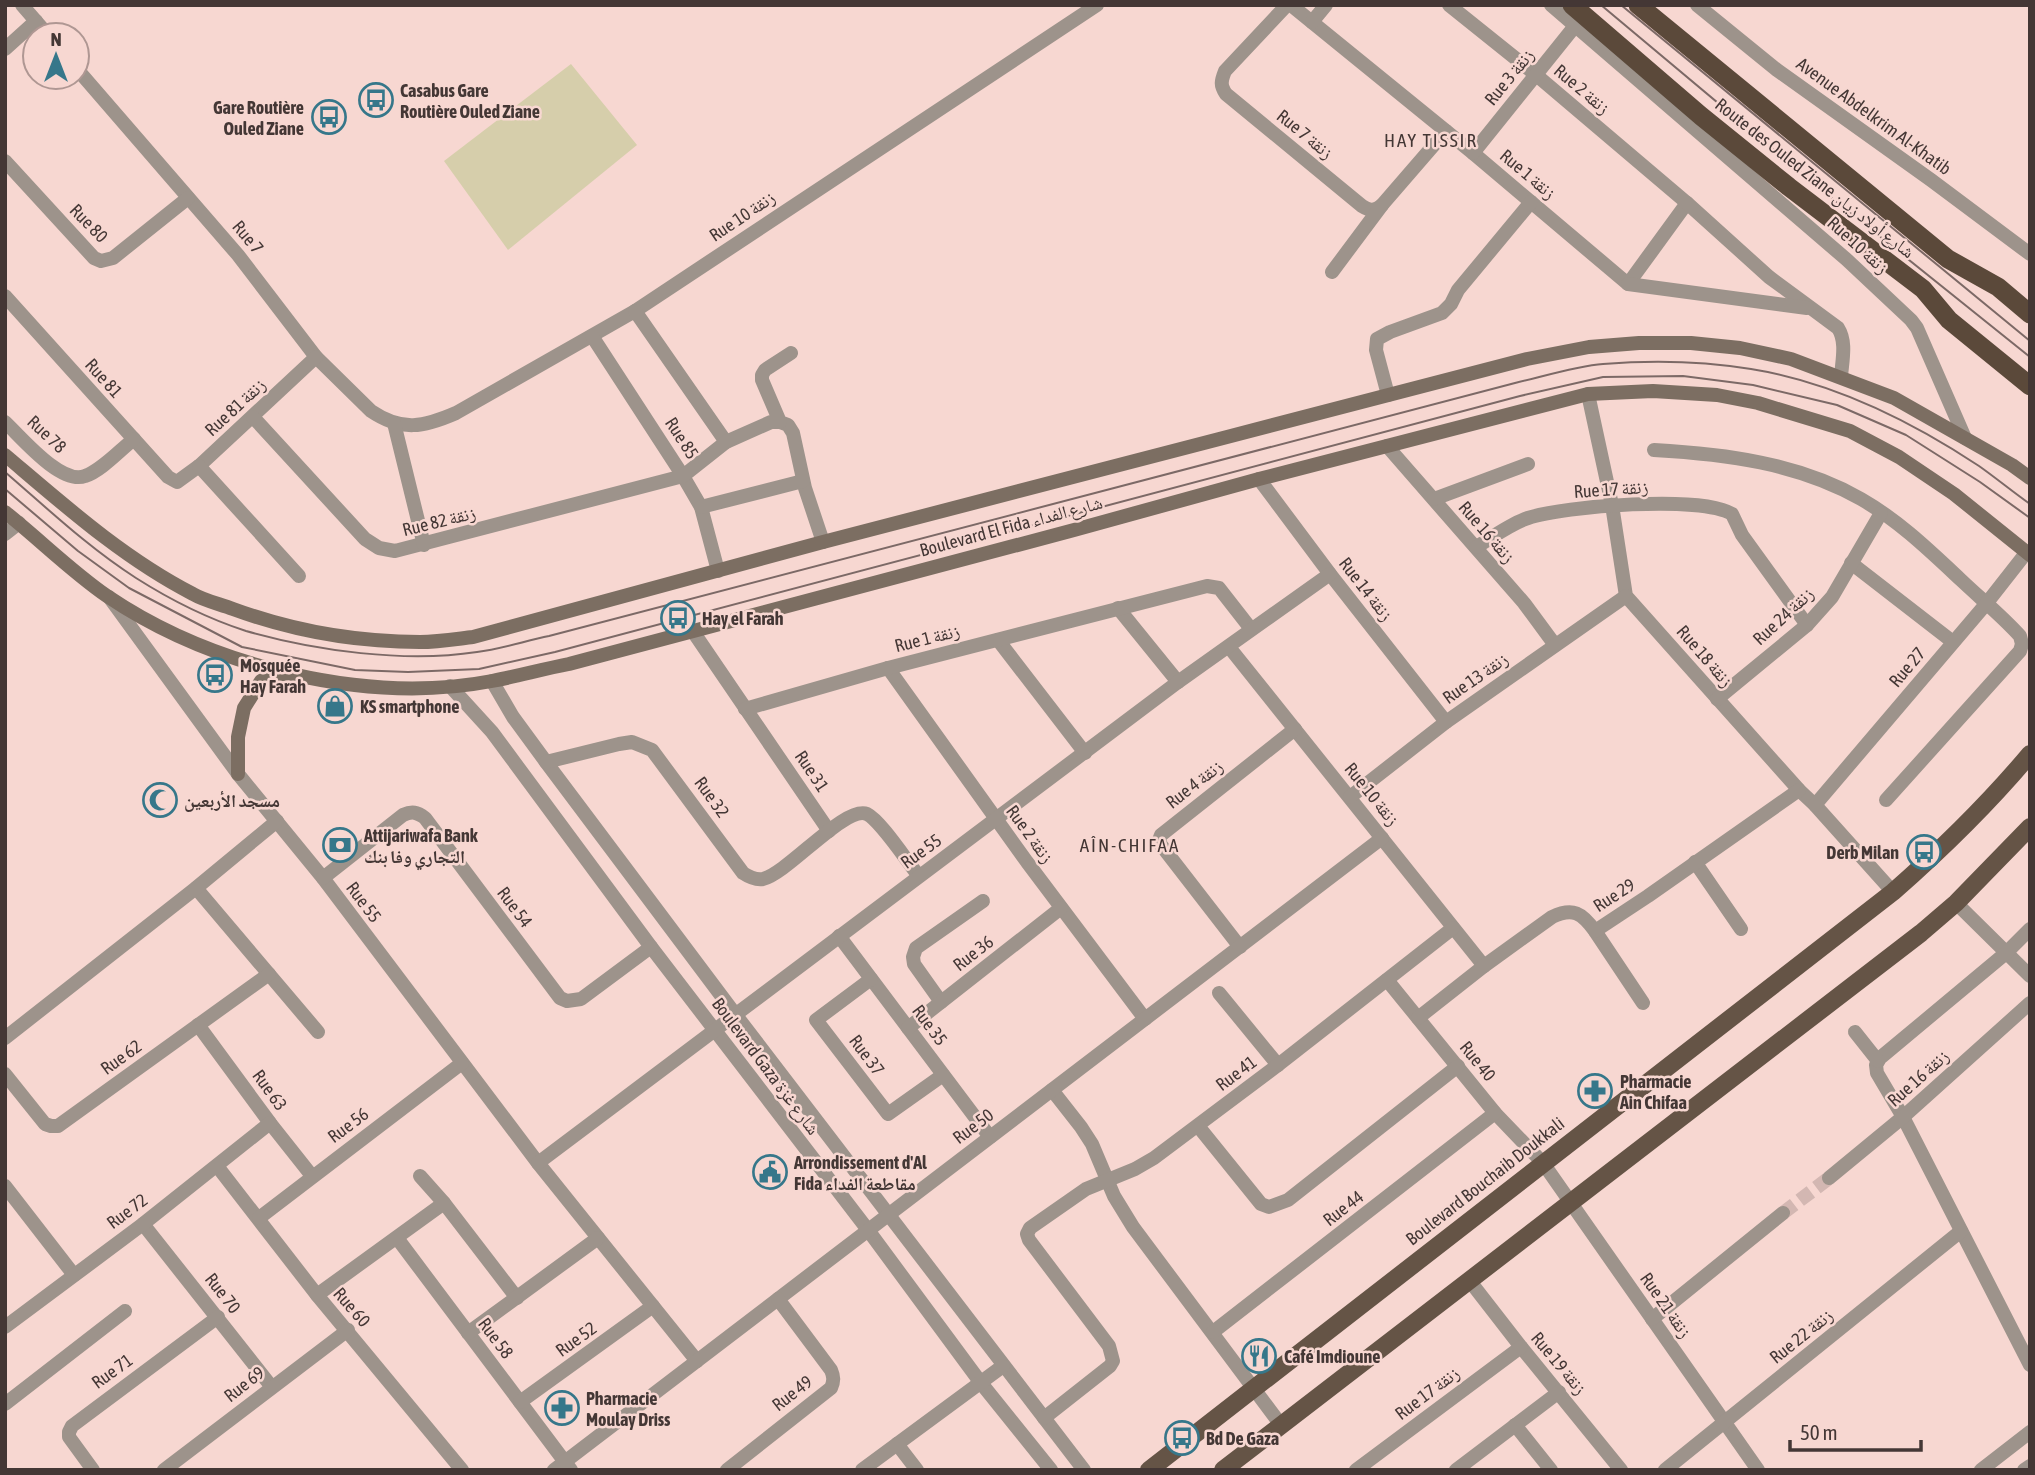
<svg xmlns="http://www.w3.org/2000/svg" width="2035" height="1475" font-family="'Asap Condensed','Noto Naskh Arabic',sans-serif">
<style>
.pitch{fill:#d6ceab}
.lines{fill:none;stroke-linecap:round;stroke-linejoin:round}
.minor-tunnel{stroke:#d3b7b2;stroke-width:14;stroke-dasharray:14 7;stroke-linecap:butt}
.minor{stroke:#9d938b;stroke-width:14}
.tertiary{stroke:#9d938b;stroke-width:14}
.secondary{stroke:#7c6e62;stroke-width:14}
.primary{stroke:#655446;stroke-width:18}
.trunk{stroke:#5b493a;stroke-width:19}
.tram{stroke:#7c6966;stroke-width:2}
.labels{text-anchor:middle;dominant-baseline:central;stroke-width:5;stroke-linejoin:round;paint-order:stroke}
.street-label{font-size:18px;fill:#443735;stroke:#f7d7d1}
.poi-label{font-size:18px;font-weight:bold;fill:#443735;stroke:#f7d7d1;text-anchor:start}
.neighbourhood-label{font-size:19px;letter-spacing:2px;fill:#443735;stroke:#f7d7d1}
</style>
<rect width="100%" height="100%" fill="#f7d7d1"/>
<polygon class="pitch" points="571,64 637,145 508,250 444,161"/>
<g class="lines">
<polyline class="minor-tunnel" points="1783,1213 1829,1178"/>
<g class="minor">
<polyline points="22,5 48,35"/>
<path d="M1287,5L1225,71C1221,81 1220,85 1226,94L1362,206C1370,211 1374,211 1382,205"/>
<polyline points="1291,5 1473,153 1628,284 1687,203"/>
<path d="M1449,5L1535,74L1687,203L1769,277L1838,328C1847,342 1842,361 1841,377"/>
<polyline points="1551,5 1846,259 1911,320 1917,328 1965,438"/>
<polyline points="1312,22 1326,5"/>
<polyline points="5,49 36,21"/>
<path d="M77,69L238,255L316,357L371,411C402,432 424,427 456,413L635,311L1097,5"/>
<polyline points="1473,153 1575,26"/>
<polyline points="5,161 94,258 101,261 113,258 188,198"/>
<polyline points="1332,272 1382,205 1446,131"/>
<polyline points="1628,284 1807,308"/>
<polyline points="5,296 168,477 177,482 199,466 316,357"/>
<polyline points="635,311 726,442"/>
<polyline points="592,336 683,476 701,507 718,571"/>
<polyline points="791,353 765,370 762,375 762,380 780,422 788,425 793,433 805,488 823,542"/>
<polyline points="1588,394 1612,505 1626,596 1799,790 1815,805 1893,892"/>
<polyline points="1388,395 1376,350 1377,339 1390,332 1442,313 1451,304 1458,290 1531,202"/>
<polyline points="253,417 365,539 379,548 395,551 683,476 726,442 771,422 780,422"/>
<path d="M5,422C22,438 61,485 85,476C101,471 120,450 134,439"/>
<polyline points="394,423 424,545"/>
<polyline points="1387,446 1524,603 1555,645"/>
<path d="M1654,450C1725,454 1798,463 1861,499C1898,520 1930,551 1961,580C1981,599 2002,616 2020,636L2022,644L2020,651L1886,800"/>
<polyline points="199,466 299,576"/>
<polyline points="1259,479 1330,574 1446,722"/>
<polyline points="1434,499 1528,464"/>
<polyline points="701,507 803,481"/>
<polyline points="5,534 19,523"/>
<path d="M1476,547C1492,538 1510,524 1528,518C1564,506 1702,495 1732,514L1742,535L1807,625"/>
<polyline points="1851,563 1953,642"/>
<polyline points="109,597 238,774 323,878 538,1163 697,1361"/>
<polyline points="1118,608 1178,682"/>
<polyline points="692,630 829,831"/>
<polyline points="998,640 1085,753"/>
<polyline points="1229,647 1484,966"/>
<polyline points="888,668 1027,862 1145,1019"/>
<polyline points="492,681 513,717 546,762 735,1014 1084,1470"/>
<polyline points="450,686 492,732 651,947 868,1230 981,1383 1051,1470"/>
<polyline points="1717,699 1807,625 1832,597 1881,513"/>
<polyline points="745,709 888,668 1207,586 1219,588 1251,629"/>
<path d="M546,762L619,744L632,742L652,750L743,873C749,877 756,880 763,879C788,873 845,805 867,814C881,821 908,863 919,876"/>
<polyline points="1350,797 1446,722 1626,596"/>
<polyline points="1815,805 1986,604 2026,553"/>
<polyline points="1695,862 1741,929"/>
<path d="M323,878L403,815C412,811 417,812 425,818L560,998L567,1001L581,999L651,947"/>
<polyline points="196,888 318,1032"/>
<polyline points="1956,903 2030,976"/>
<polyline points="2030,929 2006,953 1880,1058 1876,1065 1877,1073 1903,1117 2030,1365"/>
<polyline points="1595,931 1643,1003"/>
<polyline points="839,936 990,1137"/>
<polyline points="1240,947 1161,845 1159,840 1161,835 1295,729"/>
<polyline points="871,979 816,1020 888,1114 943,1075"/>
<polyline points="1387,980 1495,1113 1543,1163 1758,1470"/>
<polyline points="1219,993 1278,1065"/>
<polyline points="941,1002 914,964 913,957 916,948 983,901"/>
<path d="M1418,1018L1484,966L1552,917C1573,907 1582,913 1595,931L1648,896L1799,790"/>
<polyline points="198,1025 270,1123 312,1176"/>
<polyline points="908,1028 1061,908"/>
<polyline points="1855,1032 1878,1061"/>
<polyline points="5,1038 196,888 277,821"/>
<polyline points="5,1074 45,1124 51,1126 58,1126 269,974"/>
<polyline points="1052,1090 1081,1127 1092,1144 1114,1196 1133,1227 1281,1425"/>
<polyline points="1198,1126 1261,1204 1269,1207 1288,1200 1458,1066"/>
<polyline points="538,1163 1178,682 1330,574"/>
<polyline points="217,1166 317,1295 462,1470"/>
<polyline points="420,1176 444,1203 517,1298"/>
<polyline points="1829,1178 1903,1117 2030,1003"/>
<polyline points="5,1186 74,1275"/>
<polyline points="259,1218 462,1063"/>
<polyline points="143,1224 271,1386"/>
<polyline points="397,1238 571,1470"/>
<polyline points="1469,1280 1521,1347 1621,1470"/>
<polyline points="317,1295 444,1203"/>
<polyline points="1652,1319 1783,1213"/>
<polyline points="5,1327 143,1224 270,1123"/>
<polyline points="1213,1332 1495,1113"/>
<polyline points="468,1333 598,1238"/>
<polyline points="520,1402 653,1306"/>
<polyline points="5,1404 125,1311"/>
<polyline points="1044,1418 1110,1366 1113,1361 1109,1346 1029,1240 1027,1234 1030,1228 1086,1189 1135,1169 1154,1158 1278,1065 1453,928"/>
<polyline points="1515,1425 1551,1470"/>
<polyline points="897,1444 917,1470"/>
<polyline points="93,1470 69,1437 69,1432 72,1426 218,1317"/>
<polyline points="164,1470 348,1330"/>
<polyline points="554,1470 1382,838"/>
<path d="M727,1470L831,1388C834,1381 834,1377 831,1370L778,1299"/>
<polyline points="862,1470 1003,1366"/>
<polyline points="1356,1470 1521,1347"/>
<polyline points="1456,1470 1559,1392"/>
<polyline points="1665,1470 1961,1231"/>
</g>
<g class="tertiary">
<polyline points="1697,5 1777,70 1931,180 2030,254"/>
<polyline points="1981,1470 2030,1432"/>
<polyline points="2024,1470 2030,1466"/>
</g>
<g class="secondary">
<path d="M5,455C64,505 123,558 193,594C205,601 220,604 233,609C293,631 356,642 420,642C438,642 456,639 473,637L823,542L1227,437L1527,359L1589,347L1639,343H1691L1740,348L1791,359L1894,398L2012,465L2030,478"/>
<path d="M5,512C39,539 72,572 107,596C212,667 367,705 492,681C518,676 543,669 569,664L1074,530L1259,479L1588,394L1653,391L1717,395L1758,403L1850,431L1899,457L1954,494L2030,555"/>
<polyline points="238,774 238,737 244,708 261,681 269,676 285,674"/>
</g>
<g class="primary">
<path d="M1149,1470L1893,892C1942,849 1988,804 2030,754"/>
<polyline points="1223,1470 1921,933 1956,903 2030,827"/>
</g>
<g class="trunk">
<polyline points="1572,5 1701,116 1789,187 1923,289 1949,320 2030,386"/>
<polyline points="1638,5 1948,259 1998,287 2030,314"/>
</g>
<g class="tram">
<polyline points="1601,5 1828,195 2030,357"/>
<polyline points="1621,5 2030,341"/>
<path d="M5,472C48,509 89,548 136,578C169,599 209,619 246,631C316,651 405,663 477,652C501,649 525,641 549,636L1515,383C1541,377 1577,366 1603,364C1652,360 1702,361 1751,369C1832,382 1911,421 1979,466C1996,478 2013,492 2030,504"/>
<polyline points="5,489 78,551 129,588 242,647 355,670 408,672 479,669 555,652 1520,396 1603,377 1683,376 1753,385 1837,405 1906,435 1980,482 2030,518"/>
</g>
</g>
<defs>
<g id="bus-ring" transform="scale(1.75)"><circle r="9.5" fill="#f7d7d1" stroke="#36778a" stroke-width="1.5"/><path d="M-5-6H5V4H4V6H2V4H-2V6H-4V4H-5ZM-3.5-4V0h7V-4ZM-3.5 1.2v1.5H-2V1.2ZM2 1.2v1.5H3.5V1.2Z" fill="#36778a"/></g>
<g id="shop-ring" transform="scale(1.75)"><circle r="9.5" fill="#f7d7d1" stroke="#36778a" stroke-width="1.5"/><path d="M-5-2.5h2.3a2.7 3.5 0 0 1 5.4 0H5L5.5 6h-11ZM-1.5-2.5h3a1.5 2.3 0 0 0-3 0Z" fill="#36778a"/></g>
<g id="mosque-ring" transform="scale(1.75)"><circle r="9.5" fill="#f7d7d1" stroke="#36778a" stroke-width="1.5"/><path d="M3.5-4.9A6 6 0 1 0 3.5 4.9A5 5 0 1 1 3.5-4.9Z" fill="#36778a"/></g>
<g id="bank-ring" transform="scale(1.75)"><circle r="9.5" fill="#f7d7d1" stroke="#36778a" stroke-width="1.5"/><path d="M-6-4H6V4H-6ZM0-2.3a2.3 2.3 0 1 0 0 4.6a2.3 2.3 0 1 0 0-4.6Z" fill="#36778a"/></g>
<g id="pharmacy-ring" transform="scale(1.75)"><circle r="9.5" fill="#f7d7d1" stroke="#36778a" stroke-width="1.5"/><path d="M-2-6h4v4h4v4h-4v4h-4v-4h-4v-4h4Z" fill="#36778a"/></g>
<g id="civic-ring" transform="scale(1.75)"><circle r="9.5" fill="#f7d7d1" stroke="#36778a" stroke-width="1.5"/><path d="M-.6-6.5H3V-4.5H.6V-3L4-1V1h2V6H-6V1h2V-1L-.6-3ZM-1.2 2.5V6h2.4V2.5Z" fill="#36778a"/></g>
<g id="restaurant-ring" transform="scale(1.75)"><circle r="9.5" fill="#f7d7d1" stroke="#36778a" stroke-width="1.5"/><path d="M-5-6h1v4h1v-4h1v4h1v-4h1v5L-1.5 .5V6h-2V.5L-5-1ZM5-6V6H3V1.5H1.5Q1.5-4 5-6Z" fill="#36778a"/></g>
</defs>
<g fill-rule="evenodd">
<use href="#bus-ring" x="376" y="100"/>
<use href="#bus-ring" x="329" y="117"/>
<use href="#bus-ring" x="678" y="618"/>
<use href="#bus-ring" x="215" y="675"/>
<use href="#shop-ring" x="335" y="706"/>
<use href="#mosque-ring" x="160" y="800"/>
<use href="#bank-ring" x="340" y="845"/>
<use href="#bus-ring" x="1924" y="852"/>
<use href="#pharmacy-ring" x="1595" y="1091"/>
<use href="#civic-ring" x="770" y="1172"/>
<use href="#restaurant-ring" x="1259" y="1356"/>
<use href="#pharmacy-ring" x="562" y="1408"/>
<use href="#bus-ring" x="1182" y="1438"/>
</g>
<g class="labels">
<g class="street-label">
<text transform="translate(1509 77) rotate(-51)">Rue 3 زنقة</text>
<text transform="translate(1582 89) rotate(40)">Rue 2 زنقة</text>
<text transform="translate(1874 116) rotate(36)">Avenue Abdelkrim Al-Khatib</text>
<text transform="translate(1305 134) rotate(39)">Rue 7 زنقة</text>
<text transform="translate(1528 174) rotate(40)">Rue 1 زنقة</text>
<text transform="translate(1815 178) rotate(38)">Route des Ouled Ziane شارع أولاد زيان</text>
<text transform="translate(742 216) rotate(-34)">Rue 10 زنقة</text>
<text transform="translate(89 223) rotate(46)">Rue 80</text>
<text transform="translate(248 237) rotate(50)">Rue 7</text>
<text transform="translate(1858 245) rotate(42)">Rue 10 زنقة</text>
<text transform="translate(104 378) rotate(48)">Rue 81</text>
<text transform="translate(235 407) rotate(-43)">Rue 81 زنقة</text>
<text transform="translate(47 434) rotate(43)">Rue 78</text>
<text transform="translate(682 438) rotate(57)">Rue 85</text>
<text transform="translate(1611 489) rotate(-4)">Rue 17 زنقة</text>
<text transform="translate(439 521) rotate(-14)">Rue 82 زنقة</text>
<text transform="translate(1011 526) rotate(-15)">Boulevard El Fida شارع الفداء</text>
<text transform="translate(1487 532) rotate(49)">Rue 16 زنقة</text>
<text transform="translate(1366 589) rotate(52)">Rue 14 زنقة</text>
<text transform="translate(1783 616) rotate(-43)">Rue 24 زنقة</text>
<text transform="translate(927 638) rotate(-14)">Rue 1 زنقة</text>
<text transform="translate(1705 656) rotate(49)">Rue 18 زنقة</text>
<text transform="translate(1907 667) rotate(-50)">Rue 27</text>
<text transform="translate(1475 678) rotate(-35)">Rue 13 زنقة</text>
<text transform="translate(812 771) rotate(56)">Rue 31</text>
<text transform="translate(1194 784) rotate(-38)">Rue 4 زنقة</text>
<text transform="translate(1372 794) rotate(51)">Rue 10 زنقة</text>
<text transform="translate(712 797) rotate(54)">Rue 32</text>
<text transform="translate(1030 834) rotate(54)">Rue 2 زنقة</text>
<text transform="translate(921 851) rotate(-36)">Rue 55</text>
<text transform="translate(1614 895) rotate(-33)">Rue 29</text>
<text transform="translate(364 902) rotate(53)">Rue 55</text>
<text transform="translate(515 907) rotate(53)">Rue 54</text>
<text transform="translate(973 953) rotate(-38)">Rue 36</text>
<text transform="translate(930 1025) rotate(53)">Rue 35</text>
<text transform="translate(867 1055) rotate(53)">Rue 37</text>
<text transform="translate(121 1057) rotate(-36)">Rue 62</text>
<text transform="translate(1478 1061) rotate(51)">Rue 40</text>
<text transform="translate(766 1066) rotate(53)">Boulevard Gaza شارع غزة</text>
<text transform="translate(1236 1073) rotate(-37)">Rue 41</text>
<text transform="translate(1918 1078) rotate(-42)">Rue 16 زنقة</text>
<text transform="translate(270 1090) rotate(54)">Rue 63</text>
<text transform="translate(348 1125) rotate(-37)">Rue 56</text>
<text transform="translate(973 1126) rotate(-37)">Rue 50</text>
<text transform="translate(1485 1181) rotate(-38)">Boulevard Bouchaib Doukkali</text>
<text transform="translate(1343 1208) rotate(-38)">Rue 44</text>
<text transform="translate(127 1211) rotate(-37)">Rue 72</text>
<text transform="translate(223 1293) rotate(52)">Rue 70</text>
<text transform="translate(1666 1305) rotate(55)">Rue 21 زنقة</text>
<text transform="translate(352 1307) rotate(49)">Rue 60</text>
<text transform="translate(1801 1336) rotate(-39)">Rue 22 زنقة</text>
<text transform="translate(496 1338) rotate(53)">Rue 58</text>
<text transform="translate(576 1339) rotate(-36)">Rue 52</text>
<text transform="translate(1559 1363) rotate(50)">Rue 19 زنقة</text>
<text transform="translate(112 1371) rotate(-36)">Rue 71</text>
<text transform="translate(244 1384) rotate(-38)">Rue 69</text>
<text transform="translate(792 1393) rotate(-38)">Rue 49</text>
<text transform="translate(1427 1393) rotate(-37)">Rue 17 زنقة</text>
</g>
<g class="poi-label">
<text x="400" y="90">Casabus Gare<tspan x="400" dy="21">Routière Ouled Ziane</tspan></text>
<text x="304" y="107" text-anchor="end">Gare Routière<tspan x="304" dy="21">Ouled Ziane</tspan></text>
<text x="702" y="618">Hay el Farah</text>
<text x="240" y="665">Mosquée<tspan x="240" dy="21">Hay Farah</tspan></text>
<text x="360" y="706">KS smartphone</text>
<text x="184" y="800">مسجد الأربعين</text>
<text x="364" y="835">Attijariwafa Bank<tspan x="364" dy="21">التجاري وفا بنك</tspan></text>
<text x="1899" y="852" text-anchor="end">Derb Milan</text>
<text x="1620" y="1081">Pharmacie<tspan x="1620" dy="21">Ain Chifaa</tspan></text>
<text x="794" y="1162">Arrondissement d'Al<tspan x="794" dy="21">Fida مقاطعة الفداء</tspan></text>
<text x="1284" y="1356">Café Imdioune</text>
<text x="586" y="1398">Pharmacie<tspan x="586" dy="21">Moulay Driss</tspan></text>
<text x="1206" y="1438">Bd De Gaza</text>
</g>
<g class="neighbourhood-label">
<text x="1431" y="140">HAY TISSIR</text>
<text x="1130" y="845">AÎN-CHIFAA</text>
</g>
</g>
<rect width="2035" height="1475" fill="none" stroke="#443735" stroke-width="14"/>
<g transform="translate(56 56)"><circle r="33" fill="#f7d7d1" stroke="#af9793" stroke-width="2"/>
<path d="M0-5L12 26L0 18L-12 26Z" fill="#36778a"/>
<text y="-10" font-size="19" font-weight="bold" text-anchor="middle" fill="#443735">N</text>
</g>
<path d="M1790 1440v10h131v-10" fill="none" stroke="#443735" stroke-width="3.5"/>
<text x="1800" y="1440" font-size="21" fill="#443735" stroke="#f7d7d1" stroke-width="5" paint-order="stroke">50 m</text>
</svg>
